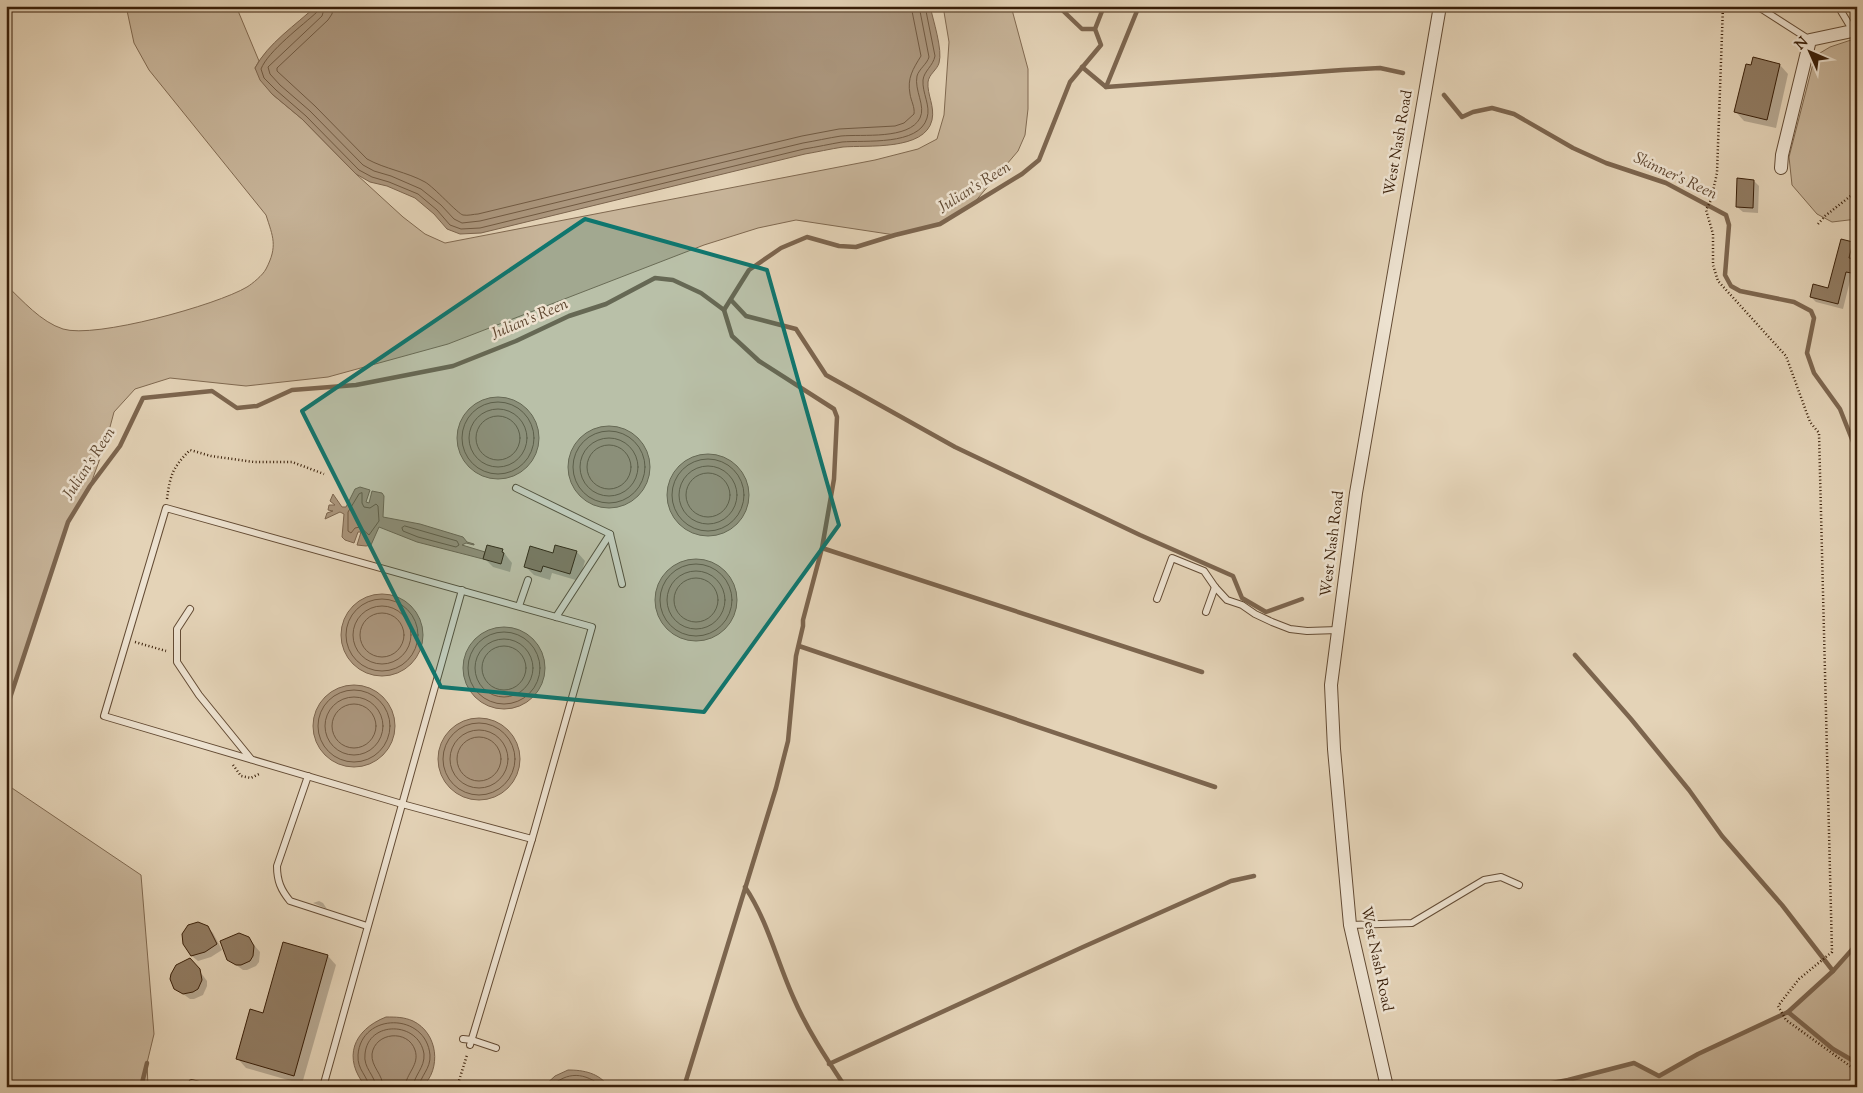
<svg xmlns="http://www.w3.org/2000/svg" width="1863" height="1093" font-family="'Sorts Mill Goudy',serif">
<style>
.green{fill:#c7b499;stroke:#806950}
.water{fill:#aa957c;stroke:#7c654e}
.shadow{fill:#0003}
.lines{fill:none;stroke-linecap:round;stroke-linejoin:round}
.shore{stroke:#715a42;stroke-width:1}
.stream{stroke:#7c654e;stroke-width:4.5}
.building{fill:#917c63;stroke:#381e08}
.lane-casing{stroke:#634b34;stroke-width:8}
.street-casing{stroke:#634b34;stroke-width:14}
.path{stroke:#381e08;stroke-width:2.5;stroke-dasharray:1 2.5;stroke-linecap:butt}
.lane{stroke:#ede2d0;stroke-width:6}
.street{stroke:#ede2d0;stroke-width:12}
.marked{fill:#0f766e;fill-opacity:0.2;stroke:#0f766e;stroke-width:4;stroke-linejoin:round}
.labels{text-anchor:middle;dominant-baseline:central;stroke-width:5;stroke-linejoin:round;paint-order:stroke}
.street-label{font-size:15px;fill:#381e08;stroke:#ede2d0}
.water-label{font-size:16px;font-style:italic;fill:#604831;stroke:#ede2d0}
</style>
<rect width="100%" height="100%" fill="#e4d3b7"/>
<filter id="stains"><feTurbulence type="fractalNoise" baseFrequency=".004" numOctaves="4"/><feColorMatrix values="0 0 0 0 .2 0 0 0 0 .09 0 0 0 0 .02 0 0 0 .5 -.17"/></filter>
<radialGradient id="worn" r=".72"><stop offset=".6" stop-color="#630" stop-opacity="0"/><stop offset="1" stop-color="#630" stop-opacity=".3"/></radialGradient>
<g class="green">
<path d="M126,6H236L259,61L255,68L272,94L302,119L356,174L403,217L425,234L445,243L875,160L918,149L937,139L944,115L949,42L943,6H1011L1028,69V109L1025,135L1018,151L973,204L940,224L895,235L796,220L758,228L704,245L448,344L328,377L246,386L170,378L135,389L114,412L106,442L90,486L68,522L6,710V285C23,301 41,322 63,329C95,339 217,305 247,287C252,284 263,275 266,269C278,246 273,237 266,215L149,70L134,43Z"/>
<polygon points="1857,38 1857,219 1832,222 1817,214 1792,185 1789,157 1815,56 1830,47"/>
<polygon points="6,784 141,875 154,1034 147,1063 148,1087 6,1087"/>
<polygon points="1857,944 1857,1087 1531,1087 1568,1080 1634,1063 1659,1076 1698,1054 1788,1012 1833,971"/>
</g>
<g class="water">
<path d="M316,6H930C933,20 943,50 939,63C937,70 929,74 928,82C927,95 935,106 932,120C925,151 867,145 843,147C830,149 817,152 805,154L481,233L460,234L447,229L434,214L415,198L387,186L370,182L356,174L302,119L272,94L260,80L255,68C268,43 296,25 316,6Z"/>
<circle cx="498" cy="438" r="41"/>
<circle cx="609" cy="467" r="41"/>
<circle cx="708" cy="495" r="41"/>
<polygon points="360,487 370,490 366,502 369,503 372,491 382,493 384,496 383,517 420,524 463,537 467,542 474,544 474,545 466,543 462,545 485,552 483,559 417,542 379,527 371,545 366,546 357,545 361,532 358,532 354,543 345,540 342,537 344,514 340,512 325,519 327,513 333,511 328,510 329,505 335,505 330,501 333,494 342,507 346,507 355,489"/>
<circle cx="696" cy="600" r="41"/>
<circle cx="382" cy="635" r="41"/>
<circle cx="504" cy="668" r="41"/>
<circle cx="354" cy="726" r="41"/>
<circle cx="479" cy="759" r="41"/>
<path d="M386,1017C396,1017 404,1017 413,1021C438,1033 442,1069 422,1087H366C342,1058 353,1030 386,1017Z"/>
<path d="M568,1070C584,1070 599,1073 609,1087H543L555,1076Z"/>
</g>
<g class="shadow">
<polygon points="1780,65 1788,74 1776,128 1744,121 1736,112"/>
<polygon points="1754,181 1759,186 1758,213 1743,212 1737,207"/>
<polygon points="1852,243 1857,247 1855,257 1857,257 1857,278 1851,277 1843,309 1816,302 1811,297 1828,289"/>
<polygon points="502,550 512,563 510,572 493,567 485,559"/>
<polygon points="577,552 585,561 579,581 552,573 550,580 534,575 525,566 554,554"/>
<polygon points="319,901 323,903 327,909 313,903"/>
<polygon points="207,927 213,933 222,950 211,957 198,961 192,956"/>
<polygon points="248,938 260,952 259,962 256,966 247,970 243,970 228,959"/>
<polygon points="328,956 336,965 302,1084 246,1068 238,1059 264,1014"/>
<polygon points="195,965 207,981 207,986 203,995 194,999 190,999 175,988"/>
</g>
<g class="lines">
<g class="shore">
<path d="M319,6L317,12C303,25 268,51 261,69L264,78L276,90L306,116L359,170L372,177L389,182L418,194L437,210L450,225L461,229L480,228L804,149C817,147 830,144 842,142C865,140 919,146 927,118C931,106 922,93 923,80C924,71 933,66 935,56L925,6"/>
<path d="M325,6L322,16L268,67L270,74L280,85L310,111L363,165L374,171L391,176L421,189L441,205L454,219L462,223L480,221L803,143C815,141 828,138 841,136C862,134 909,140 920,118C926,106 914,90 917,76C919,69 927,64 929,57L919,6"/>
<path d="M333,6L332,14L328,20L277,68V71L315,106L367,159C385,169 407,172 425,182C434,187 458,214 463,215C468,216 474,214 478,214L802,136L839,129L895,126L904,123L914,114C915,107 911,101 910,94C907,78 913,69 921,56L911,6"/>
<circle cx="498" cy="438" r="36"/>
<circle cx="498" cy="438" r="29"/>
<circle cx="498" cy="438" r="22"/>
<circle cx="609" cy="467" r="36"/>
<circle cx="609" cy="467" r="29"/>
<circle cx="609" cy="467" r="22"/>
<circle cx="708" cy="495" r="36"/>
<circle cx="708" cy="495" r="29"/>
<circle cx="708" cy="495" r="22"/>
<polygon points="362,493 362,503 364,507 370,508 376,504 378,506 379,521 369,535 360,527 355,528 351,533 348,531 348,512 359,494"/>
<polygon points="405,526 457,541 459,545 456,547 418,537 403,531 402,528"/>
<circle cx="696" cy="600" r="36"/>
<circle cx="696" cy="600" r="29"/>
<circle cx="696" cy="600" r="22"/>
<circle cx="382" cy="635" r="36"/>
<circle cx="382" cy="635" r="29"/>
<circle cx="382" cy="635" r="22"/>
<circle cx="504" cy="668" r="36"/>
<circle cx="504" cy="668" r="29"/>
<circle cx="504" cy="668" r="22"/>
<circle cx="354" cy="726" r="36"/>
<circle cx="354" cy="726" r="29"/>
<circle cx="354" cy="726" r="22"/>
<circle cx="479" cy="759" r="36"/>
<circle cx="479" cy="759" r="29"/>
<circle cx="479" cy="759" r="22"/>
<path d="M369,1087C368,1076 357,1070 358,1055C361,1012 426,1012 430,1055C431,1069 420,1076 419,1087"/>
<path d="M376,1087C375,1075 363,1068 365,1054C368,1020 419,1021 424,1054C425,1068 414,1075 413,1087"/>
<path d="M383,1087C383,1074 371,1067 372,1054C375,1032 408,1029 415,1050C420,1065 406,1073 405,1087"/>
<path d="M550,1087C568,1071 584,1072 603,1087"/>
</g>
<g class="stream">
<polyline points="1058,6 1082,29 1095,29"/>
<polyline points="1082,67 1106,87 1342,70 1380,68 1403,73"/>
<polyline points="1106,87 1139,6"/>
<polyline points="1444,95 1462,117 1473,112 1492,108 1514,114 1573,148 1606,163 1666,183 1726,215 1729,225 1725,275 1731,286 1740,291 1794,302 1811,311 1814,318 1807,353 1814,373 1840,409 1857,452"/>
<polyline points="731,300 746,316 796,329 826,375 955,447 1140,535 1233,576 1242,598 1266,612 1302,599"/>
<polyline points="822,548 1202,672"/>
<polyline points="799,646 1215,787"/>
<polyline points="1575,655 1631,719 1689,790 1722,836 1782,905 1833,971"/>
<polyline points="6,710 68,522 90,486 120,446 143,398 212,391 237,408 257,406 292,390 356,385 453,366 516,341 569,316 606,304 655,278 673,280 701,293 724,310 749,270 781,248 807,237 839,246 856,247 895,235 940,224 1022,174 1039,160 1070,82 1101,45 1095,29 1104,6"/>
<path d="M745,887C768,921 777,962 794,999C807,1029 826,1058 844,1085"/>
<polyline points="1788,1012 1833,971 1857,944"/>
<polyline points="829,1064 1083,947 1231,881 1254,876"/>
<polyline points="141,1087 147,1063"/>
<polyline points="684,1087 776,788 788,741 796,656 803,626 803,620 822,548 834,479 837,417 834,409 759,361 732,336 724,310"/>
<polyline points="1531,1087 1568,1080 1634,1063 1659,1076 1698,1054 1788,1012 1833,1049 1857,1063"/>
</g>
</g>
<g class="building">
<polygon points="1753,57 1780,64 1767,120 1734,112 1746,64 1751,65"/>
<polygon points="1737,178 1754,180 1753,208 1736,207"/>
<polygon points="1841,239 1853,242 1849,258 1857,259 1857,274 1846,272 1838,304 1810,297 1813,284 1828,288"/>
<polygon points="487,545 503,549 502,552 504,553 501,564 483,559"/>
<polygon points="555,545 577,551 570,574 543,566 541,572 524,567 530,546 553,553"/>
<polygon points="198,922 208,926 217,944 205,952 191,956 183,944 182,934 188,925"/>
<polygon points="239,933 249,937 254,946 253,956 250,961 241,965 236,965 227,960 220,941"/>
<polygon points="283,942 328,955 294,1076 236,1059 250,1009 263,1013"/>
<polygon points="190,958 200,969 202,980 198,989 193,992 183,994 174,989 170,979 171,974 176,965"/>
</g>
<g class="lines">
<g class="lane-casing">
<g id="lane">
<polyline points="1757,6 1810,40"/>
<polyline points="1838,6 1853,31"/>
<polyline points="516,488 610,534 622,584"/>
<polygon points="166,508 592,627 532,839 402,804 104,716"/>
<polyline points="1157,599 1172,558 1204,571 1215,587 1227,600 1242,605 1255,614 1272,622 1290,629 1307,631 1338,630"/>
<polyline points="519,606 528,580"/>
<polyline points="190,609 177,629 177,662 199,695 251,759"/>
<polyline points="1206,612 1215,587"/>
<polyline points="556,617 610,534"/>
<path d="M308,776L277,866C277,881 281,890 290,901L367,926"/>
<polyline points="1350,925 1412,923 1484,880 1501,877 1519,885"/>
<polyline points="463,1039 472,1040 496,1048"/>
<polyline points="470,1045 532,839"/>
<polyline points="192,1083 207,1087"/>
<polyline points="323,1087 462,590"/>
</g>
</g>
<g class="street-casing">
<g id="street">
<polyline points="1781,168 1782,155 1810,40 1857,30"/>
<polyline points="1387,1087 1350,925 1334,749 1331,685 1356,493 1440,6"/>
</g>
</g>
<g class="path">
<polyline points="1723,6 1717,173 1711,200 1706,210 1713,234 1713,265 1718,281 1786,356 1810,422 1819,433 1832,952 1799,979 1778,1006 1786,1020 1857,1071"/>
<polyline points="1818,224 1825,216 1857,191"/>
<path d="M167,499C170,475 173,467 190,450L211,456L254,462H292L324,474"/>
<polyline points="135,642 166,651"/>
<polyline points="233,765 241,776 251,778 261,773"/>
<polyline points="457,1087 467,1055"/>
</g>
<use href="#lane" class="lane"/>
<use href="#street" class="street"/>
</g>
<path class="marked" d="M585,219L767,270L839,525L704,712L441,687L302,411Z"/>
<g class="labels">
<g class="street-label">
<text transform="translate(1399 143) rotate(-80)">West Nash Road</text>
<text transform="translate(1333 544) rotate(-83)">West Nash Road</text>
<text transform="translate(1376 959) rotate(78)">West Nash Road</text>
</g>
<g class="water-label">
<text transform="translate(1675 177) rotate(25)">Skinner's Reen</text>
<text transform="translate(975 188) rotate(-32)">Julian's Reen</text>
<text transform="translate(530 320) rotate(-23)">Julian's Reen</text>
<text transform="translate(90 464) rotate(-57)">Julian's Reen</text>
</g>
</g>
<rect width="1863" height="1093" fill="none" stroke="#e4d3b7" stroke-width="25"/>
<rect x="8" y="8" width="1848" height="1078" fill="none" stroke="#381e08" stroke-width="2.5"/>
<rect x="12" y="12" width="1838" height="1068" fill="none" stroke="#381e08"/>
<g transform="translate(1810 52) rotate(315)" stroke="#ede2d0" stroke-width="4" paint-order="stroke">
<path d="M0-4L9 19L0 12L-9 19Z" fill="#381e08"/>
<text y="-8" font-size="14" font-weight="bold" text-anchor="middle" fill="#381e08">N</text>
</g>
<rect width="100%" height="100%" filter="url(#stains)"/>
<rect width="100%" height="100%" fill="url(#worn)"/>
</svg>
